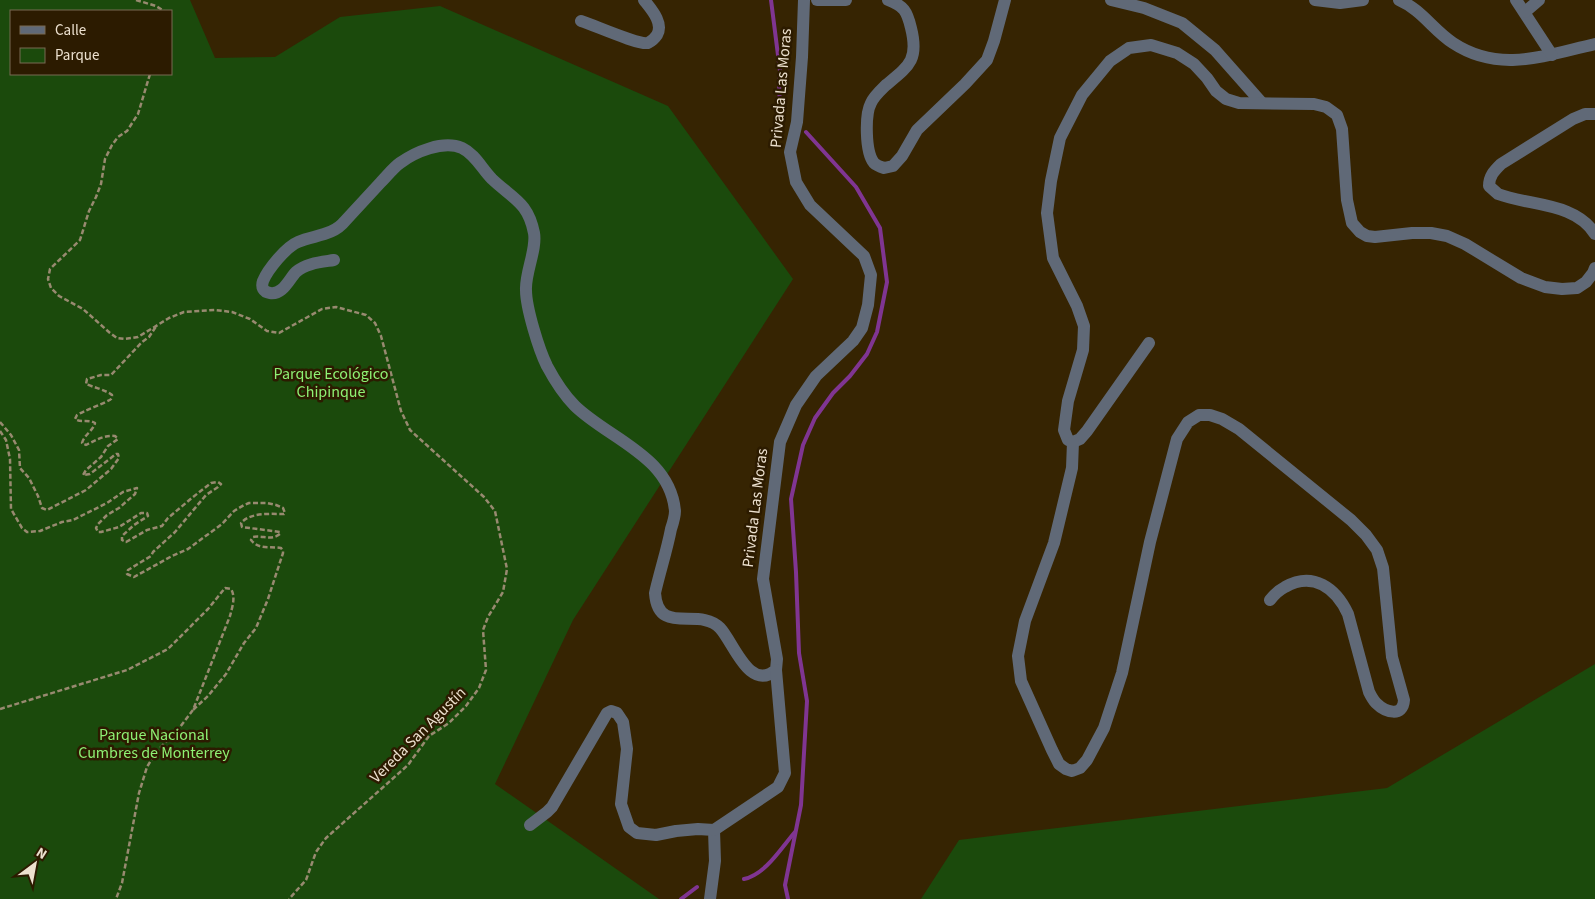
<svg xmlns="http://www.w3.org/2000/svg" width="1595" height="899" font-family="'Source Sans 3',sans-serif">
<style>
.green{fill:#1b4a0c;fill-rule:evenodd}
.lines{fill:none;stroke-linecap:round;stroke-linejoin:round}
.stream{stroke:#803592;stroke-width:4}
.path{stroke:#988a70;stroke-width:2.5;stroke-dasharray:5 2.5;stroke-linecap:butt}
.minor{stroke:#606977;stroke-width:12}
.labels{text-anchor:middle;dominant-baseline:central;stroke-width:5;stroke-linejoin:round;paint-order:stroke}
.street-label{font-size:16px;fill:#ede1cf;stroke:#2c1b00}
.park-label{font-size:16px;fill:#8ef173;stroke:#2c1b00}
</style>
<rect width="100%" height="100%" fill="#362402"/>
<g class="green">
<path d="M0,0H190L215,58L275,57L340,17L440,6L668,106L793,279L573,620L495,784L659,899H0ZM11,11H171V74H11Z"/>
<polygon points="1595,664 1595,899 921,899 959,840 1387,788"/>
</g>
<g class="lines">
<g class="stream">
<polyline points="771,0 780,71 779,91 781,108"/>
<path d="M744,879C766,874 781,848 795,832"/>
<polyline points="681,899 697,887"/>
<polyline points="788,899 785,885 801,805 807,701 799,653 796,572 791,499 803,445 815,418 833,393 850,376 867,354 877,332 887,282 880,228 856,187 806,132"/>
</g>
<g class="path">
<polyline points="136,0 156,6 164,11"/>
<polyline points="150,74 138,114 127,131 118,137 112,145 105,159 101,184 96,197 89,211 80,240 50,269 48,279 51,288 59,296 83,309 110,333 117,338 125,339 138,337 169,318 184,312 215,310 232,312 250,319 267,331 279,333 322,309 336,307 366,315 375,323 381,336 401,411 410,430 484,497 495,511 507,569 503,592 488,617 483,630 486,670 479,688 466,706 449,723 429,736 408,765 326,838 316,852 306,880 289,899"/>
<path d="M0,422L11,435L19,450L20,468L29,478L38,496L42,508L47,510L86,490L111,469L119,458L118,454H116L90,474L83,475L86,470L101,457L108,446L118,439L115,436C104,435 96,440 86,445L82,443C84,435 93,431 95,423C89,419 81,423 75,419L77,415C81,412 110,401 111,399C112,398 112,396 112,395C108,391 93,387 86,384L87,379L101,375H111L142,342L149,337L157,325"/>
<path d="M0,431L6,440L10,459L11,509L22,528L27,532L40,531L62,522L73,520L107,503L123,492L137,488L135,494L119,508L107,515L98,524L96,528L98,532H101L119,527L141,513H147L148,516L134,525L122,536V540L126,542L147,530L162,526L168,518L193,497L211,483L218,482L221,484L218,487L206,495L175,532L153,552L151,556L128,570L127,574L134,577L172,556L188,549L222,524L234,511L244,505L249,503H267L276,505L283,508L285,513L284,514C270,514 251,512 241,523L242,527L280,532V534C271,541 263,535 253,537L251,540C259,550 269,546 281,548L283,551V553L268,599L256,628L244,643L226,674L208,696L193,710"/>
<path d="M0,709L127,670L168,649L208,609L225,588L231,589C236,597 232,608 230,616L193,710L177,731L156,752L147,767L139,793L122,883L116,899"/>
</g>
<g class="minor">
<polyline points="817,0 846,0"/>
<path d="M888,0C904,6 907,11 911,28C919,60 909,66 886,85C881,90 874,96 871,103C865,114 865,152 874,163C876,165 881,167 884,168L893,166L902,156L917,130L965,84L987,60L994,41L1005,0"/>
<polyline points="1111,0 1144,8 1182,23 1215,50 1261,102"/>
<polyline points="1315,0 1340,3 1363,0"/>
<path d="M1399,0C1422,10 1433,30 1453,43C1500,74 1546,55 1595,44"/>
<polyline points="1516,0 1552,55"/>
<polyline points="1525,12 1539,0"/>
<path d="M581,21C594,25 638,45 648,43C652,41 655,38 657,35C664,23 651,9 644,0"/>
<path d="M1595,114H1585L1573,119L1501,164C1494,171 1489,176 1489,186L1498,194C1529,206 1575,202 1595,234"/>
<path d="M334,260C322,262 306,263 296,272C289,279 283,295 270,293C263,292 261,287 263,281C268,269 286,247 298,242C314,235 333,236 345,221C357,208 369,195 381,182C387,176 393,168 400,163C415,152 443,140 462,148C475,154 482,169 492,179C513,199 528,202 534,233C537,249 525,273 526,290C526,308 539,350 547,366C555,381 563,394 575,406C609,439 670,456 675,511C675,517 673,523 671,529C667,550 660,571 655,593C658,637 699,606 720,628C734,643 749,692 776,670L777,659L763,579L780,442L796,405L816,376L853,341L862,328L868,305L871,275L864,256L810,205L796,182L790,152L797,122L802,57L804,0"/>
<polyline points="1149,343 1087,431 1080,439 1073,442 1068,440 1064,430 1068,401 1083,350 1084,326 1077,306 1053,258 1047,213 1051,181 1060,138 1082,95 1110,61 1129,48 1151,45 1177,53 1194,64 1207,78 1216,91 1226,99 1239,103 1314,104 1326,107 1337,115 1342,129 1347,200 1352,223 1360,232 1367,236 1375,237 1412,233 1431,233 1447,236 1465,244 1521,278 1545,287 1562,289 1577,288 1586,282 1593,273 1595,268"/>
<path d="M1073,442L1072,468L1054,543L1025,621L1018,656L1021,681L1052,750L1059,764L1066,769L1072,771L1080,768L1087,760L1104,728L1122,673L1150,542L1177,439L1188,422L1199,415H1210L1222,419L1239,429L1351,520L1366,535L1377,550L1383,568L1392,657L1404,700C1403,718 1385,712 1376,703C1373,700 1371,696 1369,692L1348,614C1336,588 1313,571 1285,587C1279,590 1274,595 1270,600"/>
<polyline points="530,825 547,812 552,807 607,713 611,711 617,713 623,722 627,749 621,804 629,827 637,833 656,835 676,831 698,829 714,830 715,861 710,899"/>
<polyline points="714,830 778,787 785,773 776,670"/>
</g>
</g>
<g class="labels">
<g class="street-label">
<text transform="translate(781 88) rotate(-85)">Privada Las Moras</text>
<text transform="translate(755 508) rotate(-83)">Privada Las Moras</text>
<text transform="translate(418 735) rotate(-45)">Vereda San Agustín</text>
</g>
<g class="park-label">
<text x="331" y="374">Parque Ecológico<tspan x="331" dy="18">Chipinque</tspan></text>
<text x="154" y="735">Parque Nacional<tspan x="154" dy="18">Cumbres de Monterrey</tspan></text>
</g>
</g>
<rect x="10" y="10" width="162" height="65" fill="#2c1b00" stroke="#796a53"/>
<rect x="20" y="26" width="25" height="8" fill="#606977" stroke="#796a53"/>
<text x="55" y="35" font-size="15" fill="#ede1cf">Calle</text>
<rect x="20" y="48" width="25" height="15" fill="#1b4a0c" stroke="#796a53"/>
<text x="55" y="60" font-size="15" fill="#ede1cf">Parque</text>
<g transform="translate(35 864) rotate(32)" stroke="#2c1b00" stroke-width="4" paint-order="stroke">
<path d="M0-4L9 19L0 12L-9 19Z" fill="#ede1cf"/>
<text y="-8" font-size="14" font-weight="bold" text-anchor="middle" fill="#ede1cf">N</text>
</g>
</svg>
